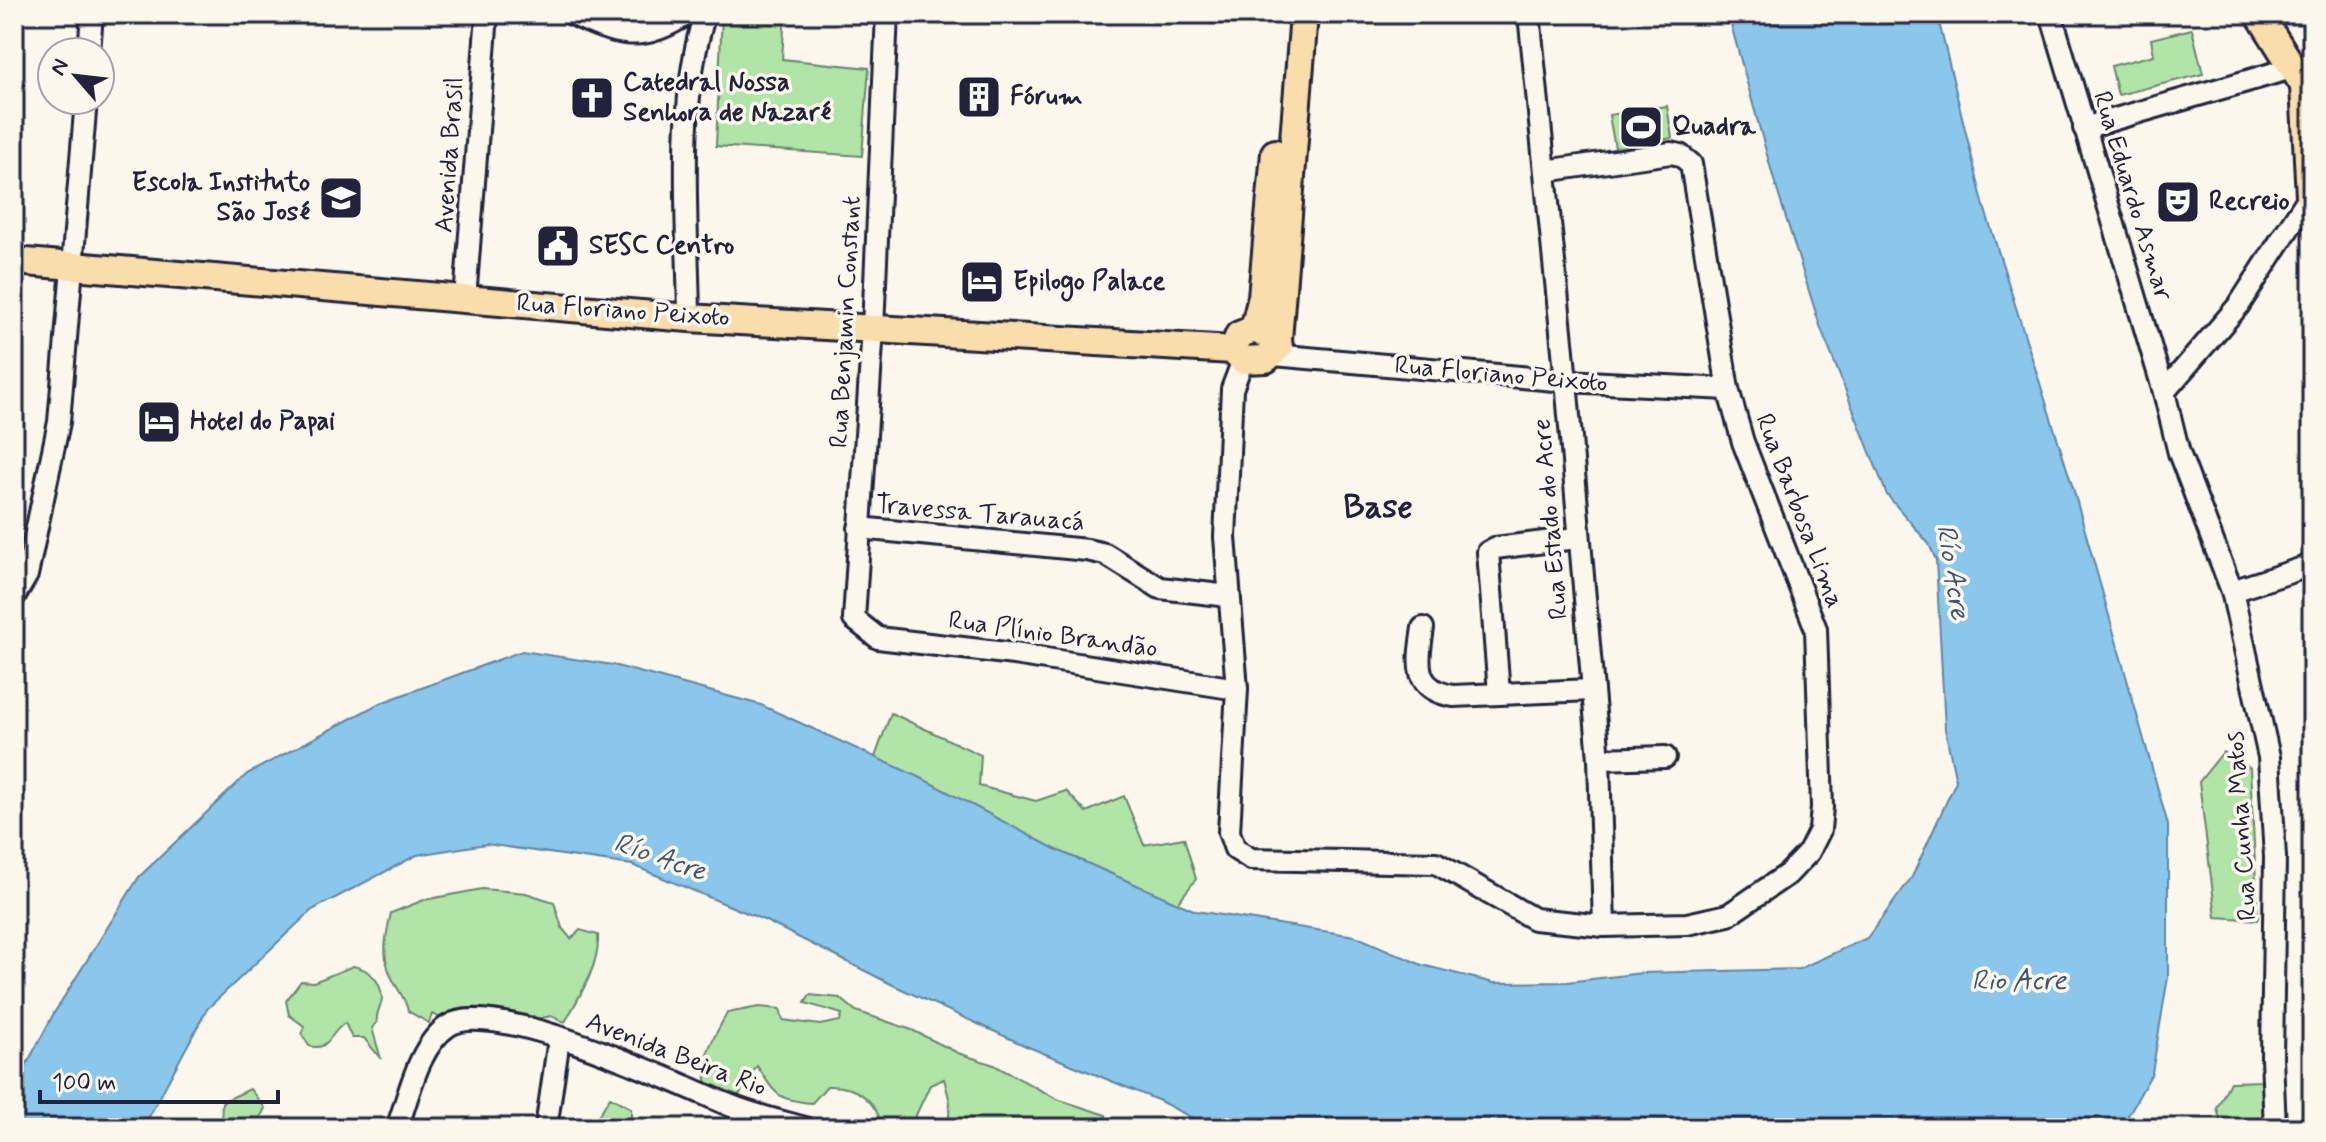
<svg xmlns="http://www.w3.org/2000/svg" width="2326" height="1142" font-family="Mynerve,sans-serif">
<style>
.green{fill:#b0e5a7;stroke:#698471;stroke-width:2}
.water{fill:#8ac7ea;stroke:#6085a4;stroke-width:2}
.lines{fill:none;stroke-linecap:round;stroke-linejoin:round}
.minor-casing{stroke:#22223b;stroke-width:26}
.major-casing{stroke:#22223b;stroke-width:32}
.minor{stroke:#fbf7ec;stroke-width:20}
.major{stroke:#f9deab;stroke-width:26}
.labels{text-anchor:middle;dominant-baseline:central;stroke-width:7;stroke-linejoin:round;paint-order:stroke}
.poi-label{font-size:26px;font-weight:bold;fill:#22223b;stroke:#fbf7ec;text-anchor:start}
.street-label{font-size:26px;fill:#22223b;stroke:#fbf7ec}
.water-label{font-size:28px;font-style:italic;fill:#415470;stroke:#fbf7ec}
.district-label{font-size:34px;font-weight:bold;fill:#22223b;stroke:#fbf7ec}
</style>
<rect width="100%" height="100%" fill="#fbf7ec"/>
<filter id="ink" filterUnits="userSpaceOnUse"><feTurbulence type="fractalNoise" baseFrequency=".0125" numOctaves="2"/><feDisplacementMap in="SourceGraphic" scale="16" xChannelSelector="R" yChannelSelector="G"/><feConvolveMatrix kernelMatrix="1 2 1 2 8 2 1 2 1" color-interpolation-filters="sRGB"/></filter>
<g filter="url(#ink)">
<g class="green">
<polygon points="722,14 785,14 782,59 869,68 862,156 716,146"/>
<polygon points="2192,29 2203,74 2118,95 2111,66 2154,55 2151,39"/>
<polygon points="1667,106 1672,138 1615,148 1609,115"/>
<polygon points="891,713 981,755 979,786 1036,801 1066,791 1086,812 1124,796 1144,845 1184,838 1196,879 1162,923 870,771"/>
<polygon points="2223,752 2250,768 2258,920 2216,917 2199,782"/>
<path d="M482,889L526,893L554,902L562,928L571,939L580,930L598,935C600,965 579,997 565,1022L551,1016L528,1021L443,1019L432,1014L429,1023L408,1011C405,996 397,990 391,976C381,954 386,935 391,913L424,900Z"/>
<path d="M353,966C369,969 380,980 382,996C383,1005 375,1011 377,1022L372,1028L381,1059L364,1038H352L345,1023C330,1032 329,1052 309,1046L302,1034L304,1026L289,1015L286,1001L301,981L314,982Z"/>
<path d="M810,995L840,998L856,1011L912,1030L958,1053L994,1065L1057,1099L1106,1115L1107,1128H948L950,1102L944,1079L930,1085L910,1128H883C875,1098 856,1085 827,1086L812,1103C774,1099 777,1095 757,1066L739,1095L725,1098L711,1095C696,1059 711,1045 727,1013L759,1007L780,1009L783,1020L820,1025L840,1021L842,1014L805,1003Z"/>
<polygon points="2266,1081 2270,1128 2222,1128 2217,1108 2230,1082"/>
<polygon points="250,1089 265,1108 255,1128 221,1128 222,1102"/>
<polygon points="610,1097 631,1108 631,1128 591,1128"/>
</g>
<polygon class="water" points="1728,14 1937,14 1983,203 2073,488 2168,825 2168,977 2152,1073 2121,1128 1211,1128 1160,1101 1026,1046 895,986 766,921 632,865 486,844 417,855 312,910 207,1009 143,1128 14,1128 14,1088 54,1013 139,877 247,774 378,704 522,651 613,665 761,705 923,779 1055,849 1196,911 1355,936 1422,965 1494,983 1567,982 1642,973 1799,969 1867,938 1912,877 1956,781 1945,729 1936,560 1929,544 1887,495 1820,326 1774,180"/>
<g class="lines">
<g class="minor-casing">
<g id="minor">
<path d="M572,14C617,36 643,44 687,14"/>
<polyline points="887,14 873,328 854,619 878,638 1014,654 1237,689"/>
<polyline points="1529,14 1566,381 1599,759 1604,926"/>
<polyline points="2051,14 2164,392 2179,453 2232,591 2269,757 2275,857 2272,1058 2275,1128"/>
<polyline points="89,52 92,14"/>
<polyline points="2084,128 2292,68"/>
<polyline points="465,299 487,14"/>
<path d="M689,318C688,224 676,102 705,14"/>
<polyline points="1274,355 1566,381 1728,389"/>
<polyline points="1243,360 1232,389 1225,537 1237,689 1229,832 1235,849 1251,859 1436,863 1534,919 1604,926 1687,924 1728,915 1788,874 1809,852 1820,830 1822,807 1816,629 1743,442 1728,389 1691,164 1680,155 1671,153 1545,171"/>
<polyline points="2164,392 2239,305 2312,192"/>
<polyline points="859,528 1087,550 1105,554 1160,588 1229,596"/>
<polyline points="2232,591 2312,565"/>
<polyline points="14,597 27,575 59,422 86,100"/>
<path d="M1423,628C1418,662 1412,689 1453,696L1592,690"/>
<polyline points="1499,693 1488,552 1495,548 1577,538"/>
<polyline points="1599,759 1665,757"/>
<path d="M397,1128C409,1096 418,1046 448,1026C493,996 679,1084 729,1105C753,1115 780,1121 805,1128"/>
<polyline points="546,1128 559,1039"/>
</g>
</g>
<g class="major-casing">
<g id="major">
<polyline points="2259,14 2312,98"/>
<polyline points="2304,86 2310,196"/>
<polyline points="14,261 689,318 1233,350"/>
<polyline points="1254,329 1262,297 1275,153"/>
<polygon points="1254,329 1278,340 1279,347 1266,359 1243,360 1233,350 1239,335"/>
<polyline points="1278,340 1304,14"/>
</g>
</g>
<use href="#minor" class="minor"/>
<use href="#major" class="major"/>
</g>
</g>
<defs>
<g id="building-square" transform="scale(2.3)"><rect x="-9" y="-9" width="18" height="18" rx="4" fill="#22223b" stroke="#fbf7ec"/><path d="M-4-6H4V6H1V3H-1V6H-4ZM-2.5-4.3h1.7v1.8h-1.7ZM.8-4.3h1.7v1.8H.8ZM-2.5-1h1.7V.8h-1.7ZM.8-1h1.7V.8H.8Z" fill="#fff"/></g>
<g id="church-square" transform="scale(2.3)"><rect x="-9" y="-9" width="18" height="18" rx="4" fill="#22223b" stroke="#fbf7ec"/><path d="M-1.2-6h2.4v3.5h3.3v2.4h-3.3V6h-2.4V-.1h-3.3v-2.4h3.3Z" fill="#fff"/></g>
<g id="stadium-square" transform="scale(2.3)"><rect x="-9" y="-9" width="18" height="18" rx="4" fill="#22223b" stroke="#fbf7ec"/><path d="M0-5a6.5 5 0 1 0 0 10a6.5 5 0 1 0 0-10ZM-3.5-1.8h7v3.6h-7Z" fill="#fff"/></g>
<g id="school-square" transform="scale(2.3)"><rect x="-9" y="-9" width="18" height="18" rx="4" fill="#22223b" stroke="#fbf7ec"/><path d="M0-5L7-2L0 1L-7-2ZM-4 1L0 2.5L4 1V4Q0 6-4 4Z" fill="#fff"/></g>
<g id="theatre-square" transform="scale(2.3)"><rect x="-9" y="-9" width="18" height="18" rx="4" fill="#22223b" stroke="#fbf7ec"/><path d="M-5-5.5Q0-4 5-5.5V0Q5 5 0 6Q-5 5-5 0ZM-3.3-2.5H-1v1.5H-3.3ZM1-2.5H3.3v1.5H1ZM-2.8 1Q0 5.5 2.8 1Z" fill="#fff"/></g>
<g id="civic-square" transform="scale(2.3)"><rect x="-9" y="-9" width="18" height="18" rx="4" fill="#22223b" stroke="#fbf7ec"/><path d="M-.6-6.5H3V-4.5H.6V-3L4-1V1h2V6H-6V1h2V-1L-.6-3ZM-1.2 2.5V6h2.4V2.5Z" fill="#fff"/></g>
<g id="hotel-square" transform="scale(2.3)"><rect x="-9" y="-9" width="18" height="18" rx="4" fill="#22223b" stroke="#fbf7ec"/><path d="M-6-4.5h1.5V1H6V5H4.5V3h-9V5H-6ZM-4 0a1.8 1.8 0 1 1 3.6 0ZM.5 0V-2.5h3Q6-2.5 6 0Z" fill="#fff"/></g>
</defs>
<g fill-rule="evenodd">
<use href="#building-square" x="979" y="97"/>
<use href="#church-square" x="592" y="98"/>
<use href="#stadium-square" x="1641" y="127"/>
<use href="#school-square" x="341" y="198"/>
<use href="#theatre-square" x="2178" y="202"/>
<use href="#civic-square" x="558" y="246"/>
<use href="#hotel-square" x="982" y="282"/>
<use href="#hotel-square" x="159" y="422"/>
</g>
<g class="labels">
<g class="poi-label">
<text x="623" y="83">Catedral Nossa<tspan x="623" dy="30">Senhora de Nazaré</tspan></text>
<text x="1010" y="97">Fórum</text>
<text x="1672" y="127">Quadra</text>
<text x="310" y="183" text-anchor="end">Escola Instituto<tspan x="310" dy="30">São José</tspan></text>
<text x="2209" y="202">Recreio</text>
<text x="589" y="246">SESC Centro</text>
<text x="1013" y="282">Epilogo Palace</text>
<text x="190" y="422">Hotel do Papai</text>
</g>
<g class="street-label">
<text transform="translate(450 155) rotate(-86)">Avenida Brasil</text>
<text transform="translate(2132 196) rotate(73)">Rua Eduardo Asmar</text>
<text transform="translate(623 311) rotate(4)">Rua Floriano Peixoto</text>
<text transform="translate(846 322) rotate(-87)">Rua Benjamin Constant</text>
<text transform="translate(1501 375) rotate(5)">Rua Floriano Peixoto</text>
<text transform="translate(1799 511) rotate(69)">Rua Barbosa Lima</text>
<text transform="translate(980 514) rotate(5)">Travessa Tarauacá</text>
<text transform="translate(1551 519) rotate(-95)">Rua Estado do Acre</text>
<text transform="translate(1053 635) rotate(8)">Rua Plínio Brandão</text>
<text transform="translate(2242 826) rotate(-94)">Rua Cunha Matos</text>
<text transform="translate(676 1055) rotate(21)">Avenida Beira Rio</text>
</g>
<g class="water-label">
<text transform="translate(1952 572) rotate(81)">Río Acre</text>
<text transform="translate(660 858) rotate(19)">Río Acre</text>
<text x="2019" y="981">Rio Acre</text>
</g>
<g class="district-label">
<text x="1378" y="507">Base</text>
</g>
</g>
<rect width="2326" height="1142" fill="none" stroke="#fbf7ec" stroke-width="48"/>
<rect x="24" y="24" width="2278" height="1094" fill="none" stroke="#22223b" stroke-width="3" filter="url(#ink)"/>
<g transform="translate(76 76) rotate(298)"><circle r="38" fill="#fbf7ec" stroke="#a4a2a5" stroke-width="2"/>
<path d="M0-6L14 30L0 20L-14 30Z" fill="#22223b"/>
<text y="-12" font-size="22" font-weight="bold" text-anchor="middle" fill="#22223b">N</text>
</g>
<path d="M40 1090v12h238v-12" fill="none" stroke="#22223b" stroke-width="4"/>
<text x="52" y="1090" font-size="24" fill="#22223b" stroke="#fbf7ec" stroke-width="6" paint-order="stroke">100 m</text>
</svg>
